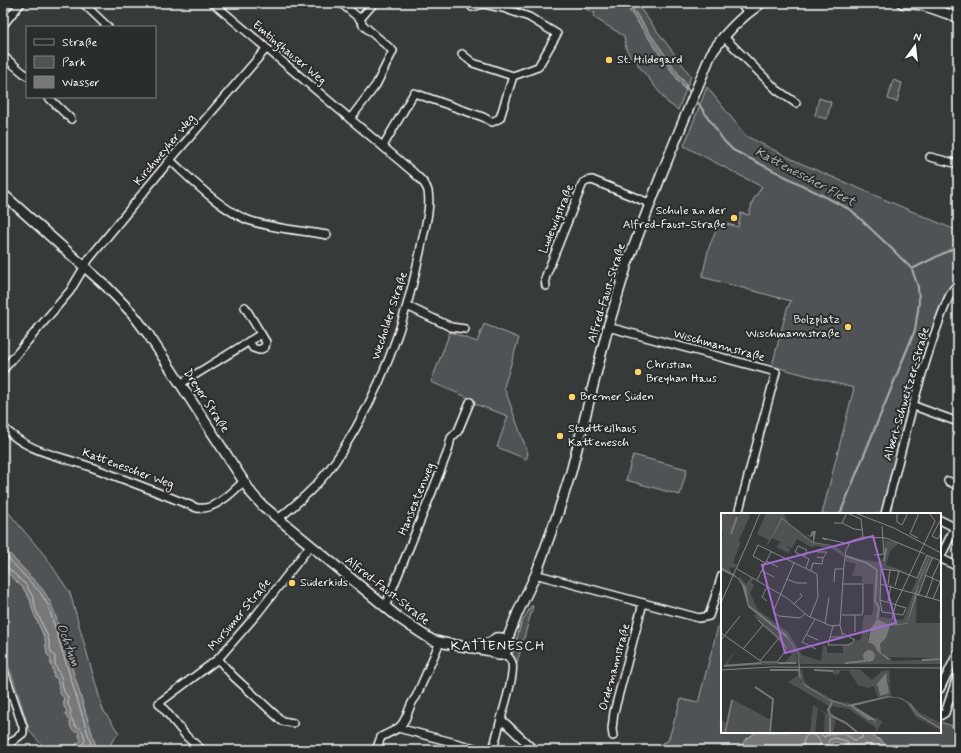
<svg xmlns="http://www.w3.org/2000/svg" width="961" height="753" font-family="Mynerve,sans-serif">
<style>
.green{fill:#505354;stroke:#a8a9aa}
.water{fill:#767879;stroke:#adaeaf}
.lines{fill:none;stroke-linecap:round;stroke-linejoin:round}
.shore{stroke:#c8c9c9;stroke-width:1}
.stream{stroke:#adaeaf;stroke-width:2}
.minor-casing{stroke:#fff;stroke-width:10}
.tertiary-casing{stroke:#fff;stroke-width:12}
.minor{stroke:#2a2d2e;stroke-width:7}
.tertiary{stroke:#2a2d2e;stroke-width:9}
.poi-dot{fill:#ffd166;stroke:#2a2d2e;stroke-width:1.5}
.labels{text-anchor:middle;dominant-baseline:central;stroke-width:4;stroke-linejoin:round;paint-order:stroke}
.street-label{font-size:12px;fill:#fff;stroke:#2a2d2e}
.poi-label{font-size:12px;fill:#fff;stroke:#2a2d2e;text-anchor:start}
.water-label{font-size:13px;font-style:italic;fill:#b4b5b5;stroke:#2a2d2e}
.quarter-label{font-size:14px;letter-spacing:1px;fill:#fff;stroke:#2a2d2e}
.inset-river{fill:none;stroke:#767879;stroke-width:2}
.inset-road{fill:none;stroke:#878989;stroke-width:1}
.view{fill:#a36bd2;fill-opacity:0.15;stroke:#a36bd2;stroke-width:2}
.inset-edge{fill:none;stroke:#fff;stroke-width:2}
</style>
<rect width="100%" height="100%" fill="#373a3b"/>
<filter id="ink" filterUnits="userSpaceOnUse"><feTurbulence type="fractalNoise" baseFrequency=".025" numOctaves="2"/><feDisplacementMap in="SourceGraphic" scale="8" xChannelSelector="R" yChannelSelector="G"/><feConvolveMatrix kernelMatrix="1 2 1 2 8 2 1 2 1" color-interpolation-filters="sRGB"/></filter>
<g filter="url(#ink)">
<g class="green">
<path d="M572,3H636L691,76L678,110L668,103L638,65V62C626,55 626,49 624,36L593,17L595,13Z"/>
<polygon points="893,80 902,83 897,102 888,99"/>
<polygon points="707,87 746,136 800,163 953,229 958,227 958,282 949,293 882,514 822,514 854,388 772,366 787,309 791,301 702,277 709,247 720,222 738,227 741,213 749,215 753,200 762,187 684,146"/>
<polygon points="819,98 831,102 827,119 815,116"/>
<polygon points="484,324 519,338 504,387 528,454 526,459 497,447 508,416 472,403 469,398 431,382 450,332 477,342"/>
<polygon points="633,455 687,469 680,495 626,480"/>
<polygon points="3,506 46,557 70,593 103,710 119,733 111,743 115,750 97,750 60,629 43,590 3,547"/>
<path d="M3,568L23,588L30,599L33,611L45,639L47,654L51,659V665L53,669L54,677L57,678L60,694L64,698V706L67,711L65,714L70,722L71,728C83,731 76,734 82,741L76,750H44L42,745L30,732L11,672L3,654Z"/>
<polygon points="531,606 533,606 515,670 514,670 516,662 512,655 521,624"/>
<polygon points="719,623 722,624 722,732 756,732 745,740 738,750 660,750 662,743 668,741 681,699 698,703"/>
<polygon points="940,722 958,728 958,750 890,750 884,743 868,732 940,732"/>
</g>
<g class="water">
<polygon points="624,3 628,3 635,12 687,86 685,90"/>
<path d="M3,547L43,590L51,603L60,629L97,750H76V744L81,741C79,738 80,733 77,730L75,732L71,728L70,722L65,714L67,711L64,706V698L60,694L57,678L54,677L53,669L51,665V659L47,654L45,639L33,611L30,599L23,588L3,568Z"/>
<path d="M757,732H868L884,743L890,750H876L872,747C863,748 856,750 848,750L845,747V744L833,742L829,750H738L745,740Z"/>
</g>
<g class="lines">
<g class="shore">
<polyline points="3,553 40,592 48,605 93,750"/>
<path d="M3,566L7,567L26,585L33,597L36,610L48,637L51,652L55,657V664L61,677L64,692L68,697V705L71,710L70,715L75,726C83,728 84,734 85,741L81,746L80,750"/>
<path d="M819,732L824,737C835,730 845,733 854,740L862,738V732"/>
<path d="M806,750L803,747C803,742 804,736 810,734L816,736L820,741V750"/>
<polyline points="825,750 829,740 834,738 847,741 850,750"/>
</g>
<g class="stream">
<polyline points="685,86 691,94"/>
<polyline points="696,100 724,141 733,150 851,210 891,248 912,269 918,287 919,303 915,330 840,514"/>
<polyline points="912,269 958,246"/>
</g>
<g class="minor-casing">
<g id="minor">
<polyline points="83,3 108,27"/>
<path d="M213,3L413,172C419,178 426,183 428,191C431,208 425,227 422,242C408,315 382,389 342,451C324,480 304,498 278,519"/>
<polyline points="341,3 360,19 363,25 393,51 376,85 350,119"/>
<polyline points="739,3 749,12"/>
<polyline points="360,19 374,3"/>
<polyline points="3,25 21,3"/>
<polyline points="723,36 777,90 796,103"/>
<polyline points="462,54 473,63 513,76 538,67 557,34 529,17 503,8 484,4 472,7"/>
<polyline points="3,56 27,76"/>
<polyline points="48,97 71,119"/>
<polyline points="383,146 414,93 483,117 492,122 500,118 513,76"/>
<polyline points="930,157 958,164"/>
<path d="M170,160C192,180 220,209 248,220C273,229 301,230 327,235"/>
<polyline points="546,286 545,279 547,273 583,183 587,181 592,180 649,203"/>
<polyline points="407,306 451,327 465,329"/>
<polyline points="608,327 776,372 738,514"/>
<polyline points="249,341 253,348 259,350 265,347 266,342 261,334"/>
<polyline points="3,370 70,291 89,259 170,160 266,49"/>
<polyline points="180,384 261,334 245,307"/>
<polyline points="914,406 958,422"/>
<path d="M3,427C29,453 58,455 91,467C126,480 162,494 197,508C214,511 233,492 244,481"/>
<polyline points="948,481 958,486"/>
<path d="M885,514C902,449 917,382 940,319C944,309 950,290 958,284"/>
<polyline points="940,520 958,529"/>
<polyline points="940,558 958,521"/>
<polyline points="940,558 958,567"/>
<polyline points="536,574 542,576 699,618 709,616 722,575"/>
<polyline points="384,606 387,602 432,492 448,451 451,438 458,431 470,402"/>
<path d="M505,653C507,656 511,659 512,663C515,674 504,707 501,719L534,750"/>
<polyline points="218,659 233,676 282,721 293,723"/>
<polyline points="3,668 23,727 23,733 3,749"/>
<polyline points="940,689 958,652"/>
<polyline points="940,716 945,713 958,674"/>
<polyline points="398,728 482,750"/>
<polyline points="613,736 612,729 614,712 643,603"/>
<polyline points="202,750 187,737 159,703 218,659 257,614 310,546"/>
<path d="M376,750L381,737C386,734 394,731 398,728C408,721 408,705 416,697L440,642"/>
<polyline points="493,750 501,719"/>
</g>
</g>
<g class="tertiary-casing">
<g id="tertiary">
<path d="M902,3C908,5 915,3 921,5C934,8 945,14 958,17"/>
<path d="M3,194L106,286L132,313L148,334L252,494L263,506L399,618L412,627L432,640L444,643L491,651L498,655H502L507,650L509,635L518,612L536,574L558,513L571,472L608,327L627,264L662,173L711,54C724,34 741,17 761,3"/>
<path d="M475,645L490,643L496,638C501,637 505,638 508,643"/>
</g>
</g>
<use href="#minor" class="minor"/>
<use href="#tertiary" class="tertiary"/>
</g>
</g>
<g class="poi-dot">
<circle cx="609" cy="60" r="4"/>
<circle cx="734" cy="218" r="4"/>
<circle cx="848" cy="327" r="4"/>
<circle cx="638" cy="372" r="4"/>
<circle cx="572" cy="397" r="4"/>
<circle cx="560" cy="436" r="4"/>
<circle cx="292" cy="583" r="4"/>
</g>
<g class="labels">
<g class="street-label">
<text transform="translate(289 53) rotate(40)">Emtinghauser Weg</text>
<text transform="translate(165 150) rotate(-50)">Kirchweyher Weg</text>
<text transform="translate(557 219) rotate(-68)">Ludewigstraße</text>
<text transform="translate(607 293) rotate(-73)">Alfred-Faust-Straße</text>
<text transform="translate(390 316) rotate(-72)">Wecholder Straße</text>
<text transform="translate(719 346) rotate(15)">Wischmannstraße</text>
<text transform="translate(907 394) rotate(-74)">Albert-Schweitzer-Straße</text>
<text transform="translate(206 401) rotate(57)">Dreyer Straße</text>
<text transform="translate(128 469) rotate(20)">Kattenescher Weg</text>
<text transform="translate(417 499) rotate(-68)">Hanseatenweg</text>
<text transform="translate(387 591) rotate(38)">Alfred-Faust-Straße</text>
<text transform="translate(240 615) rotate(-50)">Morsumer Straße</text>
<text transform="translate(615 667) rotate(-75)">Ordemannstraße</text>
</g>
<g class="poi-label">
<text x="617" y="60">St. Hildegard</text>
<text x="726" y="211" text-anchor="end">Schule an der<tspan x="726" dy="14">Alfred-Faust-Straße</tspan></text>
<text x="840" y="320" text-anchor="end">Bolzplatz<tspan x="840" dy="14">Wischmannstraße</tspan></text>
<text x="646" y="365">Christian<tspan x="646" dy="14">Breyhan Haus</tspan></text>
<text x="580" y="397">Bremer Süden</text>
<text x="568" y="429">Stadtteilhaus<tspan x="568" dy="14">Kattenesch</tspan></text>
<text x="300" y="583">Süderkids</text>
</g>
<g class="water-label">
<text transform="translate(805 177) rotate(28)">Kattenescher Fleet</text>
<text transform="translate(68 645) rotate(70)">Ochtum</text>
</g>
<g class="quarter-label">
<text x="498" y="646">KATTENESCH</text>
</g>
</g>
<g transform="translate(721 513)">
<rect width="220" height="220" fill="#373a3b"/>
<path d="M0,0H16V4L18,0H24L29,3L18,26L19,31L12,50L17,52L13,55L7,54L12,62L0,54V28L3,20L0,23ZM45,0H65L64,4L68,10L79,19L94,30L112,32L123,40V44L110,35L93,33L92,35L76,26L71,35L65,33L69,36L67,40L55,34L60,29L51,25L44,35L48,27L36,21ZM164,27L178,30L169,38L165,52L187,59L160,56L159,104L182,107L192,81L196,83L195,110H220V145L165,144L171,148L220,146V151H79L78,142L65,121L28,92L24,74L16,64H19L25,71L30,64L32,66L30,70L33,72L29,80L37,97L67,119L81,142L100,148L102,132L106,133V140H122V133L140,126L143,102H150L152,98V71H141V63H131L135,51L124,48L125,41L131,45L158,49L163,45ZM157,108L168,112L186,110L168,114L165,125L159,131V138L156,139L153,132L147,129V124L150,115ZM145,137L150,139L151,149L145,148L142,140ZM206,43L211,45L197,82L190,79ZM35,101L63,121L75,139L77,151L4,153L3,152L16,136L6,151L64,149L71,141L33,103ZM78,156L79,168L93,178L111,189L130,194L147,207H152L156,211L152,205H156L170,215L161,209L155,220V215L128,196L111,193L109,198L115,205L112,220H103L104,201L97,195L94,220H89L92,192L107,201L108,193L67,169L77,162L76,157L0,158ZM138,156L151,167L161,158L168,157L170,183L126,192L102,183L80,166V157ZM81,157H111L112,161L117,162L120,157L128,158L137,172L147,175L153,173L157,185L132,191L112,187L84,170ZM166,166L168,172L159,183L156,174ZM173,184L178,185L187,190L196,202L220,219L195,204L184,188L175,185H163ZM11,186L50,207L49,220H0V207L6,210ZM185,187L190,190L198,199L220,210V215L196,200Z" fill="#505354" fill-rule="evenodd"/>
<path d="M63,0L61,5L92,29V22L89,24L85,21L89,23L91,18H95L93,29L113,33L123,42L112,33L92,30L61,6L45,35ZM212,37L198,69L195,85L186,111L169,113L165,125L159,131L160,140L171,147L166,146L156,138L153,132L147,129L150,115L156,106L168,112L186,110L199,64ZM0,54L14,62L25,74L28,92L65,121L78,142L80,166L84,171L106,185L126,192L167,183L180,185L190,191L196,200L220,215V217L196,202L187,190L178,185L169,184L133,193L154,206L155,212L152,207H147L130,194L111,189L84,173L78,164L77,142L66,125L27,94L21,72L16,65L0,57ZM142 143a6 6 0 1 1 12 0a6 6 0 1 1-12 0ZM165,160L168,180L159,183L156,171Z" fill="#767879"/>
<path class="inset-river" d="M10,21L16,4M125,43L146,50L156,57L154,88L158,95L156,106M163,48L165,35M201,147L220,146M57,150H75M124,150L145,148M3,153L40,150M49,157H78M93,157L112,158M34,174L52,186L49,220M111,189L107,197L109,202L125,210L137,220M109,204V220M4,220L11,187"/>
<path class="inset-road" d="M126,0L140,6L142,24M134,0L173,15L220,40M145,0H177M176,1V9L181,12L187,0M220,6L211,23L217,26L220,20M113,10H121L126,0M121,10L133,16L142,17M29,24L39,0M197,25L189,21L198,0M105,27L101,25L128,31M96,39H106L102,45L96,44M153,42L163,41L161,13M205,42L220,48M83,43L86,37L77,33L74,39L88,46L85,55M212,44L204,62L220,69M45,48L57,54M44,50L32,43L37,32L96,61L97,84L89,104M73,50L52,99L58,103L79,105L84,101M16,56L66,85L87,103L110,113L119,112M90,57L92,50L101,51L102,45M41,58L53,64M211,65L219,48M65,66L76,70H86M36,67L50,39M113,69L114,56H122M159,71L220,88M167,72L169,56M174,73L178,58M197,83L205,62M205,85L212,65M212,86L219,69M159,87L185,95L182,102L161,99L159,87L160,56L178,58L196,65L206,42M46,88L41,84L46,74M167,88L170,72M0,90L30,22M73,91L81,83L79,80M121,102H141L142,99V71H121M134,102V119M219,105L220,89M94,106L81,129L95,136M171,106L175,90L214,8L209,1M104,111L108,84M119,112L123,52L125,37L130,28L142,24L165,25L204,41M112,113L107,132H128L134,127L121,120L119,112M0,120L41,149H56L66,136L58,125L42,112M86,122L97,127M109,124H121V120M0,127L19,103M22,136L42,112L37,107M39,148L58,125M0,157L50,154L220,155"/>
<path class="view" d="M152,23L175,110L64,140L41,52Z"/>
<rect width="220" height="220" class="inset-edge"/>
</g>
<rect width="961" height="753" fill="none" stroke="#2a2d2e" stroke-width="16"/>
<rect x="8" y="8" width="945" height="737" fill="none" stroke="#fff" stroke-width="1.5" filter="url(#ink)"/>
<rect x="26" y="26" width="130" height="72" fill="#2a2d2e" stroke="#7f8182"/>
<rect x="34" y="39" width="20" height="6" fill="#2a2d2e" stroke="#7f8182"/>
<text x="62" y="46" font-size="12" fill="#ffffff">Straße</text>
<rect x="34" y="56" width="20" height="12" fill="#505354" stroke="#7f8182"/>
<text x="62" y="66" font-size="12" fill="#ffffff">Park</text>
<rect x="34" y="76" width="20" height="12" fill="#767879" stroke="#7f8182"/>
<text x="62" y="86" font-size="12" fill="#ffffff">Wasser</text>
<g transform="translate(915 46) rotate(15)" stroke="#2a2d2e" stroke-width="3" paint-order="stroke">
<path d="M0-3L7 15L0 10L-7 15Z" fill="#ffffff"/>
<text y="-6" font-size="11" font-weight="bold" text-anchor="middle" fill="#ffffff">N</text>
</g>
</svg>
